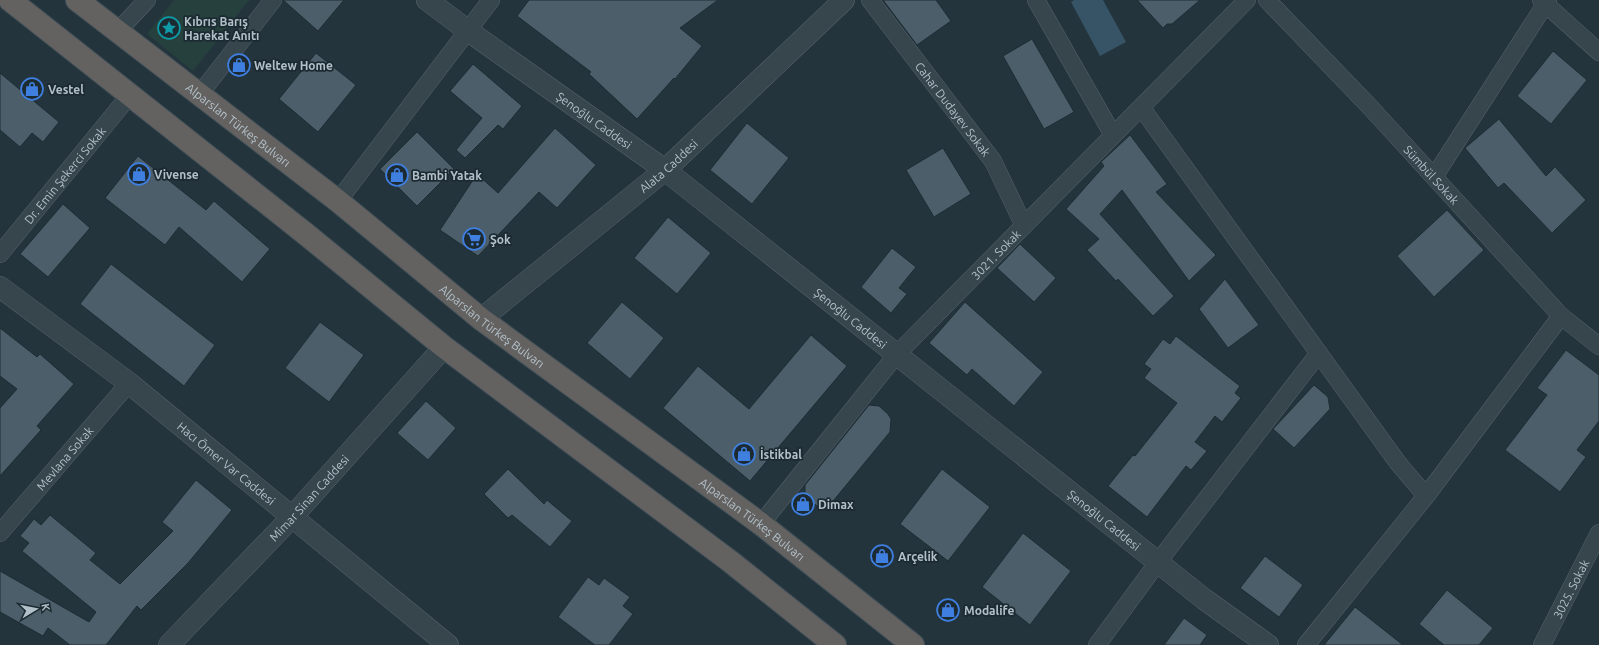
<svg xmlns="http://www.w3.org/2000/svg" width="1599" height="645" font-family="Ubuntu,sans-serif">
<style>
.green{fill:#26403d}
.water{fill:#365465}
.building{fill:#4c5e69;stroke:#1e2c34}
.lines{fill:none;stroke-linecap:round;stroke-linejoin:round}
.minor-casing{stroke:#55636b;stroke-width:18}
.tertiary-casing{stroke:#55636b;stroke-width:22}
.trunk-casing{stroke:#425058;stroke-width:24}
.minor{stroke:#37454d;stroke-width:17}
.tertiary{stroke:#37454d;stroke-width:21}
.trunk{stroke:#646261;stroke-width:22}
.labels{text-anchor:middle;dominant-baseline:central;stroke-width:3.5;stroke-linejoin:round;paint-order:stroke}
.poi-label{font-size:12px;font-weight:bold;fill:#b2c0c9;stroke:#1c2a32;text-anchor:start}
.street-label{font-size:12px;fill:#b2c0c9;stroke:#1c2a32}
</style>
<rect width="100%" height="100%" fill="#23343d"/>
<polygon class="green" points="174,0 249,0 193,71 147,34"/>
<polygon class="water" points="1074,0 1103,0 1126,42 1100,56 1071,2"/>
<g class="building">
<polygon points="283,0 344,0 318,31"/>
<polygon points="529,0 718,0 680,28 702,46 675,79 674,78 637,119 589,74 591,72 517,16"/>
<polygon points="883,0 936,0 951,21 917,45"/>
<polygon points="1137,0 1200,0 1172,24 1167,24 1163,28"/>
<polygon points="1032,39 1074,112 1044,129 1003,56"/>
<polygon points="1553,51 1587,80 1551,124 1517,96"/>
<polygon points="316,53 356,85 318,132 279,99"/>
<polygon points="473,64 522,106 503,129 498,125 465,158 456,150 482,118 450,91"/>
<polygon points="0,73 59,122 43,142 32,133 20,147 0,130"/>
<polygon points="1499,119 1546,176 1555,167 1586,200 1552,233 1504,183 1498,188 1465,148"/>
<polygon points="747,123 789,158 752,204 710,170"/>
<polygon points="555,128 596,165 557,208 539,192 478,256 440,230 477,174 498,193"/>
<polygon points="417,132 454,169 417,206 380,169"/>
<polygon points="1130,135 1167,184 1156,192 1216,255 1189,281 1122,190 1100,214 1174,296 1153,316 1118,279 1116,281 1087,250 1099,239 1066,209 1104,166 1101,162"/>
<polygon points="943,148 971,194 934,217 906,170"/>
<polygon points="138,156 206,210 214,201 270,249 242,282 179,227 165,245 105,198"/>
<polygon points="63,204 90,228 48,277 20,254"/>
<polygon points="1447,210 1484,250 1434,297 1397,256"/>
<polygon points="668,217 711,253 677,294 634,258"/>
<polygon points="1020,244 1056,278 1034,302 997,268"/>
<polygon points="892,248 916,267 899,288 907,294 891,313 861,287"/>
<polygon points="111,264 215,345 184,386 80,304"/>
<polygon points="1225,279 1259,325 1228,348 1199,309"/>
<polygon points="622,302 664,338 630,379 587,343"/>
<polygon points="965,302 1043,372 1014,406 972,369 967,375 929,343"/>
<polygon points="320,322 364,355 329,402 285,368"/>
<polygon points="0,328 37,357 40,354 74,384 37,426 41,430 0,476 0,408 17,389 0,376"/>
<polygon points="811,335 847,366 750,481 663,408 698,366 749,409"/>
<polygon points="1176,336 1240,386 1235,393 1241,398 1222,422 1215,416 1195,442 1207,451 1191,470 1186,466 1147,517 1108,486 1133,455 1135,456 1177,403 1144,378 1151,369 1144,364 1163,339 1170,344"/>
<polygon points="1566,350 1599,375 1599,421 1577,450 1586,457 1560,492 1505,450 1547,395 1537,388"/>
<polygon points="1314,385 1328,397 1330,409 1294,448 1273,429"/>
<polygon points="426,401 456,428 428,460 397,433"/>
<polygon points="869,405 879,406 888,414 891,419 890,432 829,506 817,506 808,498 805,493 805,485"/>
<polygon points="508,469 544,504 547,500 572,521 550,547 512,515 508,518 484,494"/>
<polygon points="942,469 990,507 948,561 900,524"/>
<polygon points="196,480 232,510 188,563 141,610 137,606 106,645 70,645 48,628 43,636 0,612 0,571 89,622 96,612 22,551 29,543 20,536 34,519 41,525 50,515 96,553 90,560 120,584 173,531 162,522"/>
<polygon points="1023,533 1071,571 1030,625 982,587"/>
<polygon points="1265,556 1303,585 1279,617 1240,588"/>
<polygon points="588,577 599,585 604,578 630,597 623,606 633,614 609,645 595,645 558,617"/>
<polygon points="1447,590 1493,628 1479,645 1444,645 1419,624"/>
<polygon points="1355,607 1403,645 1324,645"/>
<polygon points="1184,618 1207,635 1200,645 1164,645"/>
</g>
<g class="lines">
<g class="minor-casing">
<g id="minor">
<path id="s1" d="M870,0L993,161L1024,226"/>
<polyline points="1036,0 1113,135"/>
<path id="s2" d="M1267,0L1370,107L1561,316L1599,346"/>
<polyline points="1541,0 1599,52"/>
<polyline points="117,32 147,0"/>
<polyline points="199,95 273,0"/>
<polyline points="1141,107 1398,463 1426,496"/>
<polyline points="1434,177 1548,0"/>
<polyline points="338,201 491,0"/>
<path id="s3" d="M0,254L129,96"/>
<path id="s4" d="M761,524L897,354L1247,0"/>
<path id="s5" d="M0,533L129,383"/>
<polyline points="1097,645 1158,562 1319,353"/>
<polyline points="1306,645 1426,496 1561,316"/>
<path id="s6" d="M1542,645L1599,533"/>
</g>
</g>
<g class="tertiary-casing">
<g id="tertiary">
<path id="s7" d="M427,0L467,30L665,170L1204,599L1268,645"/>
<path id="s8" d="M0,287L129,383L448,645"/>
<path id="s9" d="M481,319L665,170L844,0"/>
<path id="s10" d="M169,645L292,517L444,347"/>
</g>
</g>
<g class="trunk-casing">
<g id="trunk">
<polyline points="10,0 307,235 444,347 731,562 835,645"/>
<path id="s11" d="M77,0L338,201L481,319L761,524L913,645"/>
</g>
</g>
<use href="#minor" class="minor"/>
<use href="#tertiary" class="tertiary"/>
<use href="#trunk" class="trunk"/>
</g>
<defs>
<g id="sight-ring" transform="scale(1.15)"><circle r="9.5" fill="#1c2a32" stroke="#0f9aa8" stroke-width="1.5"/><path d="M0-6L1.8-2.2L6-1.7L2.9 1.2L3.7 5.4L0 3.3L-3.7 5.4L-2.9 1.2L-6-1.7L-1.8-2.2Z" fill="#0f9aa8"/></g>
<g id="shop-ring" transform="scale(1.15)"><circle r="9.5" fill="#1c2a32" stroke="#3f7fe0" stroke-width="1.5"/><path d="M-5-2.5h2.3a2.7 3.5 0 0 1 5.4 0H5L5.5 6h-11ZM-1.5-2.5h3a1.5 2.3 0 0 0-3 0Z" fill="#3f7fe0"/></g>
<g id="supermarket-ring" transform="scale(1.15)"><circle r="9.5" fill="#1c2a32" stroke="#3f7fe0" stroke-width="1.5"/><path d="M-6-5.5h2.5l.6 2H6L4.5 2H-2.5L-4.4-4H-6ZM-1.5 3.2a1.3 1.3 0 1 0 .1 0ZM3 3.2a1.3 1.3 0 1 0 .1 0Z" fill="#3f7fe0"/></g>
</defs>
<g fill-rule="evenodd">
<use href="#sight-ring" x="169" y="28"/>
<use href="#shop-ring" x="239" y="65"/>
<use href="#shop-ring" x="32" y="89"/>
<use href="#shop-ring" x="139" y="174"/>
<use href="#shop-ring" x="397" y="175"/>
<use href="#supermarket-ring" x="474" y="239"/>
<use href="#shop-ring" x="744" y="454"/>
<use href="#shop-ring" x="803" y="504"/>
<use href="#shop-ring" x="882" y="556"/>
<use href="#shop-ring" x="948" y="610"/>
</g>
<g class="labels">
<g class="poi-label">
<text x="184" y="21">Kıbrıs Barış<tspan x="184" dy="14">Harekat Anıtı</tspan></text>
<text x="254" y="65">Weltew Home</text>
<text x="48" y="89">Vestel</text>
<text x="154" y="174">Vivense</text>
<text x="412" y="175">Bambi Yatak</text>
<text x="490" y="239">Şok</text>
<text x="760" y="454">İstikbal</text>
<text x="818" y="504">Dimax</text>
<text x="898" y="556">Arçelik</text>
<text x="964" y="610">Modalife</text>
</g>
<g class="street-label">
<text stroke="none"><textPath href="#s1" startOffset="137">Cahar Dudayev Sokak</textPath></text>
<text stroke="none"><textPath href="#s7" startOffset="206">Şenoğlu Caddesi</textPath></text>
<text stroke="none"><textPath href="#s11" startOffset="204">Alparslan Türkeş Bulvarı</textPath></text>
<text stroke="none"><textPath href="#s9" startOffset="242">Alata Caddesi</textPath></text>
<text stroke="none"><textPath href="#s3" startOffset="102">Dr. Emin Şekerci Sokak</textPath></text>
<text stroke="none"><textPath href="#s2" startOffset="240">Sümbül Sokak</textPath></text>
<text stroke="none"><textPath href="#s4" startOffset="358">3021. Sokak</textPath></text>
<text stroke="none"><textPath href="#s7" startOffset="530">Şenoğlu Caddesi</textPath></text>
<text stroke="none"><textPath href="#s11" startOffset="528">Alparslan Türkeş Bulvarı</textPath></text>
<text stroke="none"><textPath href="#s5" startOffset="99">Mevlana Sokak</textPath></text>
<text stroke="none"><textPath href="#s8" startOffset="287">Hacı Ömer Var Caddesi</textPath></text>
<text stroke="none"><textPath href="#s10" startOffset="203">Mimar Sinan Caddesi</textPath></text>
<text stroke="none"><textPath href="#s11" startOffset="852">Alparslan Türkeş Bulvarı</textPath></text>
<text stroke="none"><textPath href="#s7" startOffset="854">Şenoğlu Caddesi</textPath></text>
<text stroke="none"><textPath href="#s6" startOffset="63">3025. Sokak</textPath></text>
</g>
</g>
<g transform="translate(36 609) rotate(80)" stroke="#1c2a32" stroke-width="3" paint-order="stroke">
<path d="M0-3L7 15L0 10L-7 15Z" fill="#b2c0c9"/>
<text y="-6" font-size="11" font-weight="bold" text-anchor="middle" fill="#b2c0c9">K</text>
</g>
</svg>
